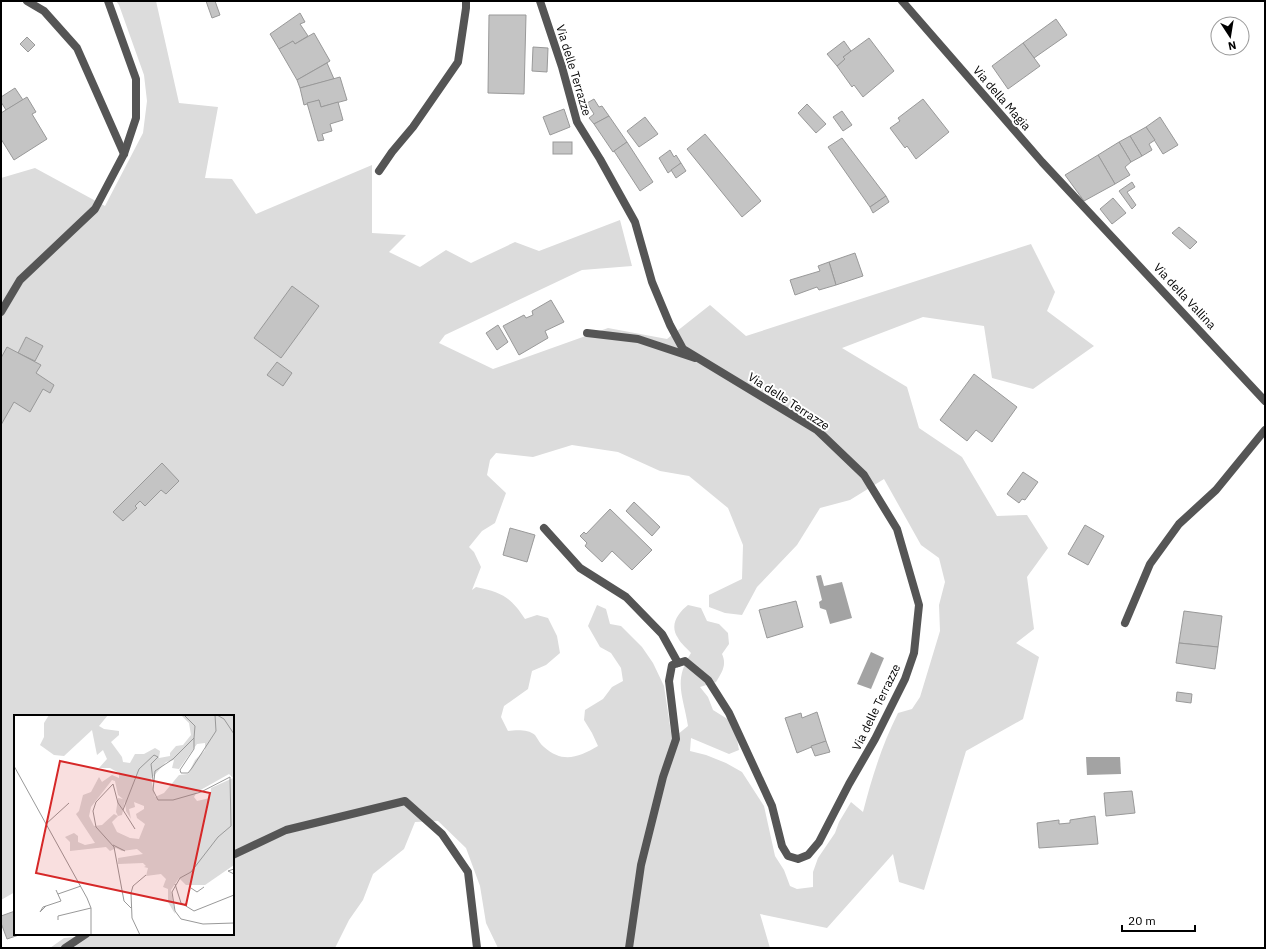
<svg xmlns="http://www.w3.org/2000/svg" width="1266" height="949" font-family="'IBM Plex Sans',sans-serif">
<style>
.green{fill:#dcdcdc;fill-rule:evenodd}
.water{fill:#a3a3a3}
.building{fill:#c4c4c4;stroke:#999}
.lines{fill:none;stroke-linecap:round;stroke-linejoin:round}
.lane{stroke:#555;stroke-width:8}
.street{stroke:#555;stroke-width:8}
.labels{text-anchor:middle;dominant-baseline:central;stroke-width:4;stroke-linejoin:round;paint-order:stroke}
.street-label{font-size:12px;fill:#000;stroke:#fff}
.inset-road{fill:none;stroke:#999;stroke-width:1}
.view{fill:#d62828;fill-opacity:0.15;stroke:#d62828;stroke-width:2}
.inset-edge{fill:none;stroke:#000;stroke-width:2}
</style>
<rect width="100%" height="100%" fill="#fff"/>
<path class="green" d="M116,1H156L179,103L218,107L205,178L232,179L256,214L372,165V233L406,235L389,252L420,267L446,250L471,263L515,242L539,251L620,220L632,266L582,270L445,335L439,343L493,369L608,328L667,339L710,305L746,336L1031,244L1055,292L1047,311L1094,346L1033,389L992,378L984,326L923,317L842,348L907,387L919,428L962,457L997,516L1027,515L1048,548L1027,577L1034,629L1016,643L1039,657L1023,719L966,751L924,890L899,882L893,854L827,928L760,914L770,948H498L486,923L480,886L466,848L438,821L415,822L404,849L373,874L363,900L349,920L335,948H50L64,938L105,934H233V716H15V892L1,900V178L35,168L105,206L143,133L147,101L144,75L119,5ZM572,445L618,452L660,471L689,476L728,508L743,545L742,579L709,595V607L725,613L742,615L757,587L797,545L820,508L850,500L884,479L921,545L939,558L945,582L939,605L940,631L920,697L912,709L898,713C882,745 872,777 863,812L851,802L839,822L835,833L818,858L813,872V887L797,889L790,886L784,870L775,856L764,806L742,772L726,763L706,755L690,751L691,738L729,754L739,750L737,739L729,720L713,710L708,697L700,687L716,682C722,672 727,665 722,654L729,644L728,633L719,624L707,621L701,608L688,605C678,613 669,625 678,638C681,644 687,648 691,653C673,681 683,695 688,726L672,739L664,686L653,663L642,647L621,626L610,624L606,609L597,605L588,626L600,647L611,653L621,668L623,681L612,687L603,699L585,710L584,720L592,733L598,746C579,757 563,764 544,747C540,744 538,739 535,735C528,729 516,730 508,731L501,717L504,706L528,689L532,671L546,665L560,653L557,636L548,618L537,615L525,619C511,597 501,592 476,587L472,590L481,567L474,552L469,547L482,531L495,523L506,493L487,475L490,460L496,453L533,457Z"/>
<g class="water">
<polygon points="821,575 824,586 842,582 852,618 830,624 826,610 820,608 819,602 822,600 816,576"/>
<polygon points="871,652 884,658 871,689 857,684"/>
<polygon points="1086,757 1120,757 1121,774 1087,775"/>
</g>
<g class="building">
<polygon points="206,1 215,1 220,15 212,18"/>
<polygon points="300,13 305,22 300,24 308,36 295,44 293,41 279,49 270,34"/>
<polygon points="489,15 526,15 524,94 488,93"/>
<polygon points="1056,19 1067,35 1034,58 1023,43"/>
<polygon points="314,33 330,61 297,80 279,49 293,41 295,44"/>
<polygon points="27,37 35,45 28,52 20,44"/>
<polygon points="869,38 894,71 863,97 854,85 852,87 837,66 845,59 843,57"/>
<polygon points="844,41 851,51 843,57 845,59 837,66 827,54"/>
<polygon points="1023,43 1040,66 1008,89 992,66"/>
<polygon points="533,47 548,48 547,72 532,71"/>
<polygon points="327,63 334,79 300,88 297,80"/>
<polygon points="340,77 347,100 321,107 319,100 304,105 300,88"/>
<polygon points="15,88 23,100 6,110 1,102 1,97"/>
<polygon points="27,97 36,112 32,114 47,139 14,160 1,139 1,113"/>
<polygon points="594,99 599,107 602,106 609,116 594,124 589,118 594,114 587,103"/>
<polygon points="923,99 949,132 916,159 907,146 905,148 890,128 900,121 898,118"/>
<polygon points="319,100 321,107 338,102 343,120 330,124 332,131 322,134 324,140 318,141 307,103"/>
<polygon points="807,104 826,124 816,133 798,113"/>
<polygon points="564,109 570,127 550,135 543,117"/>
<polygon points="842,111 852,125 843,131 833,117"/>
<polygon points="609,116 627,142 613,152 594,124"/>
<polygon points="645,117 658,134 639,147 627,131"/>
<polygon points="1160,117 1178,145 1163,154 1146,127"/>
<polygon points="1146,127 1155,140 1149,144 1152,150 1142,156 1130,136"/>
<polygon points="705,134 761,201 742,217 687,149"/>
<polygon points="1130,136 1142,156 1131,162 1119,142"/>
<polygon points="842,138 886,196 870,207 828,147"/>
<rect x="553" y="142" width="19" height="12"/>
<polygon points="627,142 653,182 640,191 614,151"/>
<polygon points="1119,142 1131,162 1125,167 1130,175 1115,184 1098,155"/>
<polygon points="670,150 674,157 676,155 681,163 668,173 659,158"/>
<polygon points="1098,155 1115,184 1084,201 1065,175"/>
<polygon points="681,163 686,171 676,178 671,170"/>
<polygon points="1132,182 1135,187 1127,192 1136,205 1132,209 1119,191"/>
<polygon points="886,196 889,202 873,213 870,207"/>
<polygon points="1113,198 1126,213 1112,224 1100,209"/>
<polygon points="1179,227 1197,242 1190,249 1172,233"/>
<polygon points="855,253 863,276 836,285 829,262"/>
<polygon points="829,262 836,285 819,290 817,287 795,295 790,280 820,271 818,266"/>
<polygon points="292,286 319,306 281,358 254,338"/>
<polygon points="551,300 564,322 545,331 548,338 519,355 503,326 524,315 526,318 533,315 532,311"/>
<polygon points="498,325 508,342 497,350 486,333"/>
<polygon points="26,337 43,346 35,361 18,353"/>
<polygon points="7,347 41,365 36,373 54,385 50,393 43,389 30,412 14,402 1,425 1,358"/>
<polygon points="277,362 292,373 283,386 267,375"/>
<polygon points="974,374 1017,407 992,442 976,430 967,441 940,420"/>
<polygon points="162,463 179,481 166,494 161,490 145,506 140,501 135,506 137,508 123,521 113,512"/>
<polygon points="1023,472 1038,482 1025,500 1022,499 1019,503 1007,494"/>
<polygon points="634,502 660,527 652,536 626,511"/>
<polygon points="610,509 652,550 632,570 612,551 602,562 585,546 587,543 580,536 584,532 586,534"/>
<polygon points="1085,525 1104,536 1088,565 1068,554"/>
<polygon points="510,528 535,535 527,562 503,555"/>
<polygon points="796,601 803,627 767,638 759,610"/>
<polygon points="1184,611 1222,616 1218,647 1179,643"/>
<polygon points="1179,643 1218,647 1215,669 1176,663"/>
<polygon points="1177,692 1192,694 1191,703 1176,701"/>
<polygon points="817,712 826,741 797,753 785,718 801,713 802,718"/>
<polygon points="826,741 830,752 815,756 811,746"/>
<polygon points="1132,791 1135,813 1106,816 1104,793"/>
<polygon points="1095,816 1098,844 1039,848 1037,823 1059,820 1059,824 1070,823 1070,820"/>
<polygon points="15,911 15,934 22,934 7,939 1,923 1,916"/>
</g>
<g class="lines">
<g class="lane">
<polyline points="587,333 638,339 695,358"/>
<polyline points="544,528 580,568 626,597 662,634 678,663"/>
</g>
<g class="street">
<polyline points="27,1 44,11 77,48 124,154"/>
<polyline points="540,1 562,67 577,122 600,159 635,222 652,282 670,325 683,349 817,430 864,475 897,529 919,605 914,653 905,679 875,739 849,784 819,842 808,855 798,859 788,856 782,846 772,806 729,713 708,680 685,661 672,665 669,681 676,739 663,777 641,865 629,948"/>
<polyline points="902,1 1042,162 1265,401"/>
<polyline points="379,171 392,152 413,127 458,62 466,8 466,1"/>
<polyline points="1,312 20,280 95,209 124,154 136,118 136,79 108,1"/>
<polyline points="1125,623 1150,564 1179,524 1216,490 1265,430"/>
<polyline points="233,855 286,830 405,801 442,834 468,872 477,948"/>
<polyline points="65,948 86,934"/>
</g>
</g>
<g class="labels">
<g class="street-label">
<text transform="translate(574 70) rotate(73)">Via delle Terrazze</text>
<text transform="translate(1002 98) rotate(49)">Via della Magia</text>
<text transform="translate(1185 296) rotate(47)">Via della Vallina</text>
<text transform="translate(789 401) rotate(33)">Via delle Terrazze</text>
<text transform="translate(876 707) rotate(-64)">Via delle Terrazze</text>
</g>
</g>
<g transform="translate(14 715)">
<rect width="220" height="220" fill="#fff"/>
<path d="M35,0H94L85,11L90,14L105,16V20L97,27L108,42L109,47L116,48L121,39H130L141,33L146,36L145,43L156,41V38L162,31L169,30L177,20L175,8L168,1L219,0L220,150L191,170H172L165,163L157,175L161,199L154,187V174L149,172L152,164L147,159L132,161L134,153L130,152L132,151L129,148L104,149V143L129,139L123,134L108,136L102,133L96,136L92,132L56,136V127L51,122L60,118L64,121V127L71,130L81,128L62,99L65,96L69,80L77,77L85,62L88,67L98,60L105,63V58L96,53H85L93,44L89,35L83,40L78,15L50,41L40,40L26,30L30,22V8ZM191,28V35L181,45L174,59L165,60L150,78L141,82L137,64L152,47L160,45L158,53L165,54L183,29ZM215,59L219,63L197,73L196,83L183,86L180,82L183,77ZM98,65L101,66L104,80L109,84L104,83L102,97L104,101L108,100L111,86L112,96L117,104L115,94L121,92L120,87L130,91V94L122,99L123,103L131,109L125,124L116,123L103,117L98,107L104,101L100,99L88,110L80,111L75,101L77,92Z" fill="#dcdcdc" fill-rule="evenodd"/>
<path class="inset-road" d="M170,0L181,11L180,23M201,0L202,16L178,53L174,58H167L166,55L180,34V23L159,44L141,56L139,75L144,85H159L187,77L216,62L217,111L204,122L177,157L166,163L158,177L161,196L167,204L189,209L220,208M203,0L210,4L220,19M0,51L73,183L77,193V220M109,95L121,114M32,109L55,88M99,130L111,136M220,154L214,156L220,159M161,169L167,188L180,196L220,180M177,173L183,177L190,172M44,179L67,171M32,191L26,197L29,192L47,186L42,175M117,193L110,186L100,132L82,112L79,96L82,87L99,69L104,88L109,95L125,54L140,40L144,42L137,49L139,65M44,205V201L77,193M126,220L118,203L117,178L119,171L132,160"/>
<path class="view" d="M46,46L196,78L172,190L22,158Z"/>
<rect width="220" height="220" class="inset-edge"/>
</g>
<rect width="1266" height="949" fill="none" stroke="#000000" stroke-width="4"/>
<g transform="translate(1230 36) rotate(168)"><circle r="19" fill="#ffffff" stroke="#999999"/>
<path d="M0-3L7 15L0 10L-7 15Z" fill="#000000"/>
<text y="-6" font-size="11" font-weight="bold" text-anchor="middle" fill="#000000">N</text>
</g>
<path d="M1122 925v6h73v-6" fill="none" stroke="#000000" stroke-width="2"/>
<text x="1128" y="925" font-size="12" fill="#000000" stroke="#ffffff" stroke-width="3" paint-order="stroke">20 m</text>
</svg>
